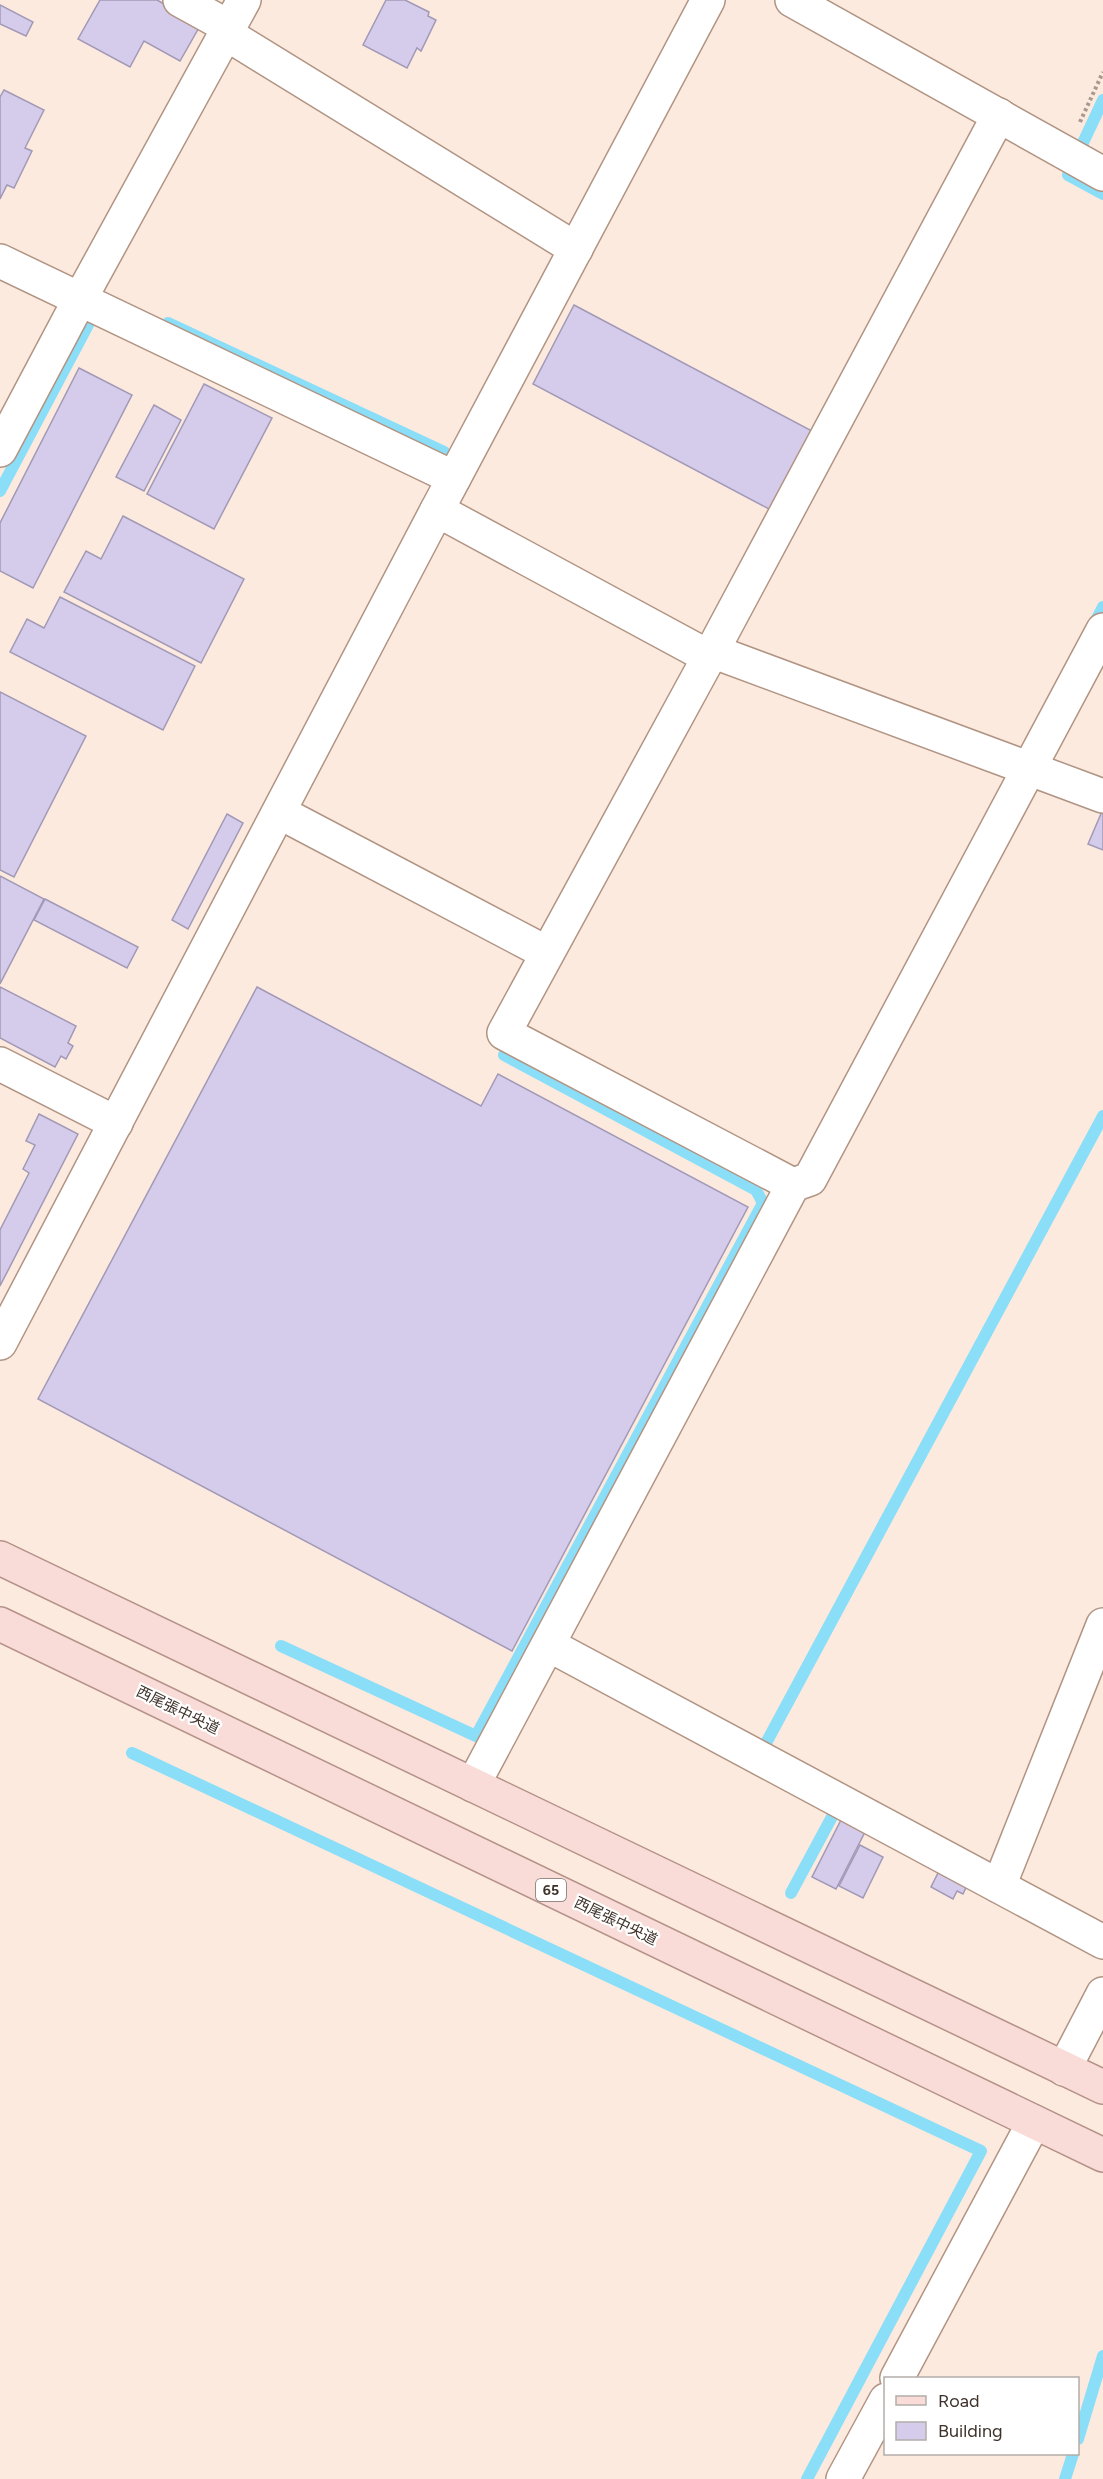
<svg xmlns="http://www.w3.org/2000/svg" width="1103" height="2479" font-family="Figtree,'Noto Sans JP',sans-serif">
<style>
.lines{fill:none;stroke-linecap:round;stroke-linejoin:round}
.stream{stroke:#8bdef7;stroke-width:12}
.building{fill:#d5cceb;stroke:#a199b6;stroke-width:1.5}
.minor-casing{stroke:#b19483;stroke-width:36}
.major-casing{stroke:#b59289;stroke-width:36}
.path{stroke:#a8988f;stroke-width:4;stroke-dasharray:3 3;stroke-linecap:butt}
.minor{stroke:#fff;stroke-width:33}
.major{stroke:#f9dcd7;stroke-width:33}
.labels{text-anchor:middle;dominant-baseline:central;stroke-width:4.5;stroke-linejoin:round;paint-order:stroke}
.shield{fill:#fff;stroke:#78706b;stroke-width:1.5}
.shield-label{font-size:14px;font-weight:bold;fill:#3e322b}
.street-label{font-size:15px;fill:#3e322b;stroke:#fff}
</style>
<rect width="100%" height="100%" fill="#fdeadf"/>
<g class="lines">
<g class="stream">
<polyline points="1081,147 1103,100"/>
<polyline points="1070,172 1068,175 1103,194"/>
<polyline points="168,323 444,452"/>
<polyline points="0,491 89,323"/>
<polyline points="1092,628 1103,607"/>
<polyline points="281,1646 476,1736 763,1203 756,1190 504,1055"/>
<polyline points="765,1745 1103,1116"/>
<polyline points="132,1753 981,2151 807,2479"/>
<polyline points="791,1893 834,1813"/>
<polyline points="1078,2439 1103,2356"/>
<polyline points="1065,2479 1073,2454"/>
</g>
</g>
<g class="building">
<polygon points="100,0 157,0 201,24 180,61 144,41 130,67 78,39"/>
<polygon points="386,0 405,0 429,12 428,16 436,20 421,51 417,48 407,68 363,45"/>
<polygon points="0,5 33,22 26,36 0,24"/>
<polygon points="4,90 44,110 25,148 32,151 14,188 7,185 0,199 0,97"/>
<polygon points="574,305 812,431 771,510 533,384"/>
<polygon points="79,368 132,395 33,588 0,571 0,523"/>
<polygon points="204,384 272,418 214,529 147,494"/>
<polygon points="154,405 181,420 144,491 116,477"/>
<polygon points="123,516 244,579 201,663 64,592 86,551 101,559"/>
<polygon points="60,597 195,666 163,730 10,652 27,619 44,628"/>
<polygon points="0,692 86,736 14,877 0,870"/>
<polygon points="1103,809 1103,850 1088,844"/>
<polygon points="227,814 243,823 188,929 172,920"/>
<polygon points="0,876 44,899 0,984"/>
<polygon points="45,899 138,947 127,968 34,920"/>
<polygon points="0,987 76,1026 68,1043 73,1046 66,1059 61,1056 55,1067 0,1038"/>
<polygon points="257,987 481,1106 498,1074 748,1207 512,1651 38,1399"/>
<polygon points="39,1114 78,1134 0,1286 0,1230 29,1173 23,1169 35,1145 26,1141"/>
<polygon points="843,1816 867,1828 836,1889 812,1877"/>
<polygon points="860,1845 883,1857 863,1898 839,1886"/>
<polygon points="941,1867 969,1881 963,1894 957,1891 953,1899 931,1887"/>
</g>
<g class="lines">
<g class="minor-casing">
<g id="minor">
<polyline points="180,0 229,27"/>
<polyline points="792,0 1103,174"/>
<polyline points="225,33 576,249"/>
<polyline points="0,261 454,478"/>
<polyline points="0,450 80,299 244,0"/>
<polyline points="437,510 709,657"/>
<polyline points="712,651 1103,796"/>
<polyline points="279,812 547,953"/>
<polyline points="0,1064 116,1123"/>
<polyline points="793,1185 504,1033 709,657 999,115"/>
<polyline points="0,1343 437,510 708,0"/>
<polyline points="549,1645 1103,1942"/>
<polyline points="473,1785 793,1185 810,1179 1103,630"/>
<polyline points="999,1886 1103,1625"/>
<polyline points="1064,2069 1103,1994"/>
<polyline points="897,2378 1034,2122"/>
<polyline points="843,2479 886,2400"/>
</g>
</g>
<g class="major-casing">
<g id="major">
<polyline points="0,1558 1103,2087"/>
<polyline points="0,1624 1103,2155"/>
</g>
</g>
<polyline class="path" points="1080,122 1103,72"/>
<use href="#minor" class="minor"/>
<use href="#major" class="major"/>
</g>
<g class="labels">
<rect class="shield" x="536" y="1879" width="30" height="22" rx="4.5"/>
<g class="shield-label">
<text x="551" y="1890">65</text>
</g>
<g class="street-label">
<text transform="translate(178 1710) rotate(26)">西尾張中央道</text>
<text transform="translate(616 1921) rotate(26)">西尾張中央道</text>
</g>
</g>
<rect x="884" y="2377" width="195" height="78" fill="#ffffff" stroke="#b2adaa" stroke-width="1.5"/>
<rect x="896" y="2396" width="30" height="9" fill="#f9dcd7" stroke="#b2adaa" stroke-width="1.5"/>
<text x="938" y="2407" font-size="18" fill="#3e322b">Road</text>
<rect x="896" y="2422" width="30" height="18" fill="#d5cceb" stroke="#b2adaa" stroke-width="1.5"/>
<text x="938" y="2437" font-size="18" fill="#3e322b">Building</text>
</svg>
